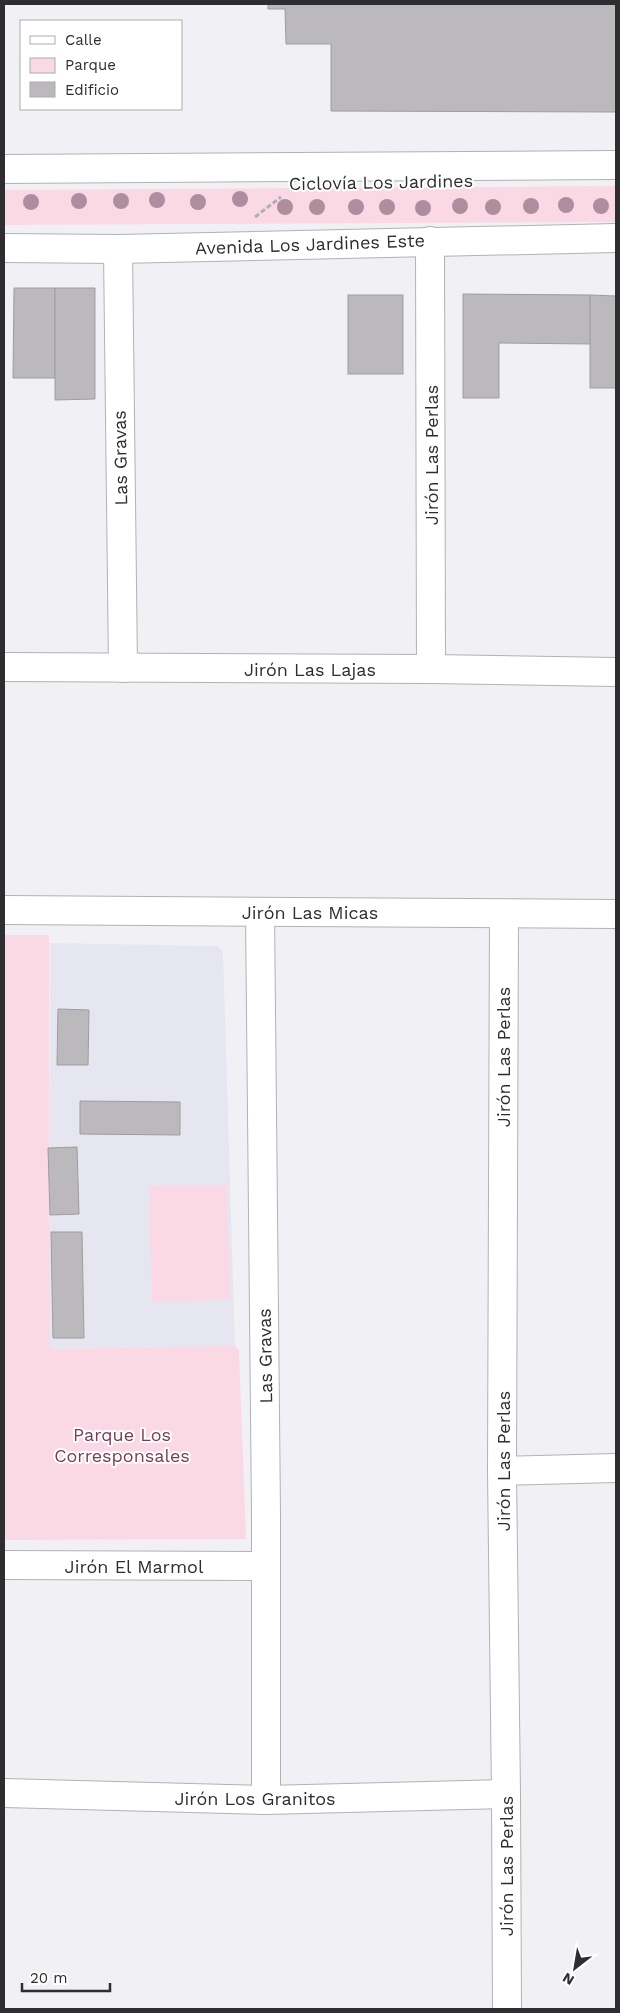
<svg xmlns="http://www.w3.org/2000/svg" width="620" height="2013" font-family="'Work Sans',sans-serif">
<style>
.built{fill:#e6e6f1}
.green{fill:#fad9e5}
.building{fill:#bcb9bc;stroke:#9e9c9e}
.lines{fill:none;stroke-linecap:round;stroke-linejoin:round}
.street-casing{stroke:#b2b2b5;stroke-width:30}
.secondary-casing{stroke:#b2b2b5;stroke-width:30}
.path{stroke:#b0b0b4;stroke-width:3;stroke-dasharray:5 2.5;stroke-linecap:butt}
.street{stroke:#fff;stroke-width:28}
.secondary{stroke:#fff;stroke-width:28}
.tree{fill:#ae8d9e}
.labels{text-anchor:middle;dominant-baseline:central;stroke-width:4;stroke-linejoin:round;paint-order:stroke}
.street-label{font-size:18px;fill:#2e2e30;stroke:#fff}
.park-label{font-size:18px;fill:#783c56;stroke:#fff}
</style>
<rect width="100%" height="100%" fill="#f1f1f5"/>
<polygon class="built" points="50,943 218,946 223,952 235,1346 50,1349"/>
<g class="green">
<polygon points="616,186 616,222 4,225 4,190"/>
<polygon points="4,935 49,935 50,1349 235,1346 239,1350 246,1539 4,1540"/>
<polygon points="227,1185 230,1300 152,1301 149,1186"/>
</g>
<g class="building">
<polygon points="268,4 616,4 616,112 331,111 331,44 286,44 285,9 268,9"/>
<polygon points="14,288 55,288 55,378 13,378"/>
<polygon points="55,288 95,288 95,399 55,400"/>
<polygon points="463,294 590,295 591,344 499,343 499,398 463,398"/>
<rect x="348" y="295" width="55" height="79"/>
<polygon points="590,295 616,296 616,388 590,388"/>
<polygon points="58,1009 89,1010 88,1065 57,1065"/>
<polygon points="80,1101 180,1102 180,1135 80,1134"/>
<polygon points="77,1147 79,1214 50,1215 48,1148"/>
<polygon points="51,1232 82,1232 84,1338 53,1338"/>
</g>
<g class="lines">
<g class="street-casing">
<g id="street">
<polyline points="430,241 431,669"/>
<polyline points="118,249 123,668"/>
<polyline points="4,667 431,669 616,672"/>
<polyline points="4,910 616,914"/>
<polyline points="260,912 266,1514 266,1800"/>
<polyline points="504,914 502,1471 506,1794 507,2009"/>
<polyline points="502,1471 616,1468"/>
<polyline points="4,1565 265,1566"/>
<polyline points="4,1793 266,1800 506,1794"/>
</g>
</g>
<g class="secondary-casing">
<g id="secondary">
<polyline points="4,169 616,165"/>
<polyline points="4,248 118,249 616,238"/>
</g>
</g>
<polyline class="path" points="255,217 281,197"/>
<use href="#street" class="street"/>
<use href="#secondary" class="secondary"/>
</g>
<g class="tree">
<circle cx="240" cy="199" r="8"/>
<circle cx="157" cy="200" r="8"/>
<circle cx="79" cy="201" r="8"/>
<circle cx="121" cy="201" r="8"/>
<circle cx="31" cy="202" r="8"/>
<circle cx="198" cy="202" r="8"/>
<circle cx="566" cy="205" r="8"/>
<circle cx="460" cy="206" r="8"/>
<circle cx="531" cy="206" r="8"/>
<circle cx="601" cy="206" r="8"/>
<circle cx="285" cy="207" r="8"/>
<circle cx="317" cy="207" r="8"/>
<circle cx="356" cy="207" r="8"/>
<circle cx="387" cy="207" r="8"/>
<circle cx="493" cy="207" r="8"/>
<circle cx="423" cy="208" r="8"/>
</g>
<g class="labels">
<g class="street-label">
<text transform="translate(381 182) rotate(-1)">Ciclovía Los Jardines</text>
<text transform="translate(310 244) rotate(-2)">Avenida Los Jardines Este</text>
<text transform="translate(431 455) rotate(-90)">Jirón Las Perlas</text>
<text transform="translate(120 458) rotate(-91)">Las Gravas</text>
<text x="310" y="669">Jirón Las Lajas</text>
<text x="310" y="912">Jirón Las Micas</text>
<text transform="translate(503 1057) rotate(-90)">Jirón Las Perlas</text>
<text transform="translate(265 1356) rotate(-91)">Las Gravas</text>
<text transform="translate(503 1461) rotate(-90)">Jirón Las Perlas</text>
<text x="134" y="1566">Jirón El Marmol</text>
<text x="255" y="1798">Jirón Los Granitos</text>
<text transform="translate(506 1866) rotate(-90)">Jirón Las Perlas</text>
</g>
<g class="park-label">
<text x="122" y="1434">Parque Los<tspan x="122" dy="21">Corresponsales</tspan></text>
</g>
</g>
<rect width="620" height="2013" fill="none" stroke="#2e2e30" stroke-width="10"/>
<rect x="20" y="20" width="162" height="90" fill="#ffffff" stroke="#ababac"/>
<rect x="30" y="36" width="25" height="8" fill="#ffffff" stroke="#ababac"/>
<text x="65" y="45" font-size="15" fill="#2e2e30">Calle</text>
<rect x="30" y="58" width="25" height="15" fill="#fad9e5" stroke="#ababac"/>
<text x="65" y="70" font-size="15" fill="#2e2e30">Parque</text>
<rect x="30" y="82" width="25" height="15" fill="#bcb9bc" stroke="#ababac"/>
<text x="65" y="95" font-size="15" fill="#2e2e30">Edificio</text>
<g transform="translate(575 1968) rotate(211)" stroke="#ffffff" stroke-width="4" paint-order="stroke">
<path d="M0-4L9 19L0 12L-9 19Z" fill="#2e2e30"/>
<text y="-8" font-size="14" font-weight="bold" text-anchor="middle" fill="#2e2e30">N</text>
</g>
<path d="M22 1983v8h88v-8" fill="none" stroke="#2e2e30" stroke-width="2.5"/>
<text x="30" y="1983" font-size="15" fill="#2e2e30" stroke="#ffffff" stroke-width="4" paint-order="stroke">20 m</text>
</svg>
